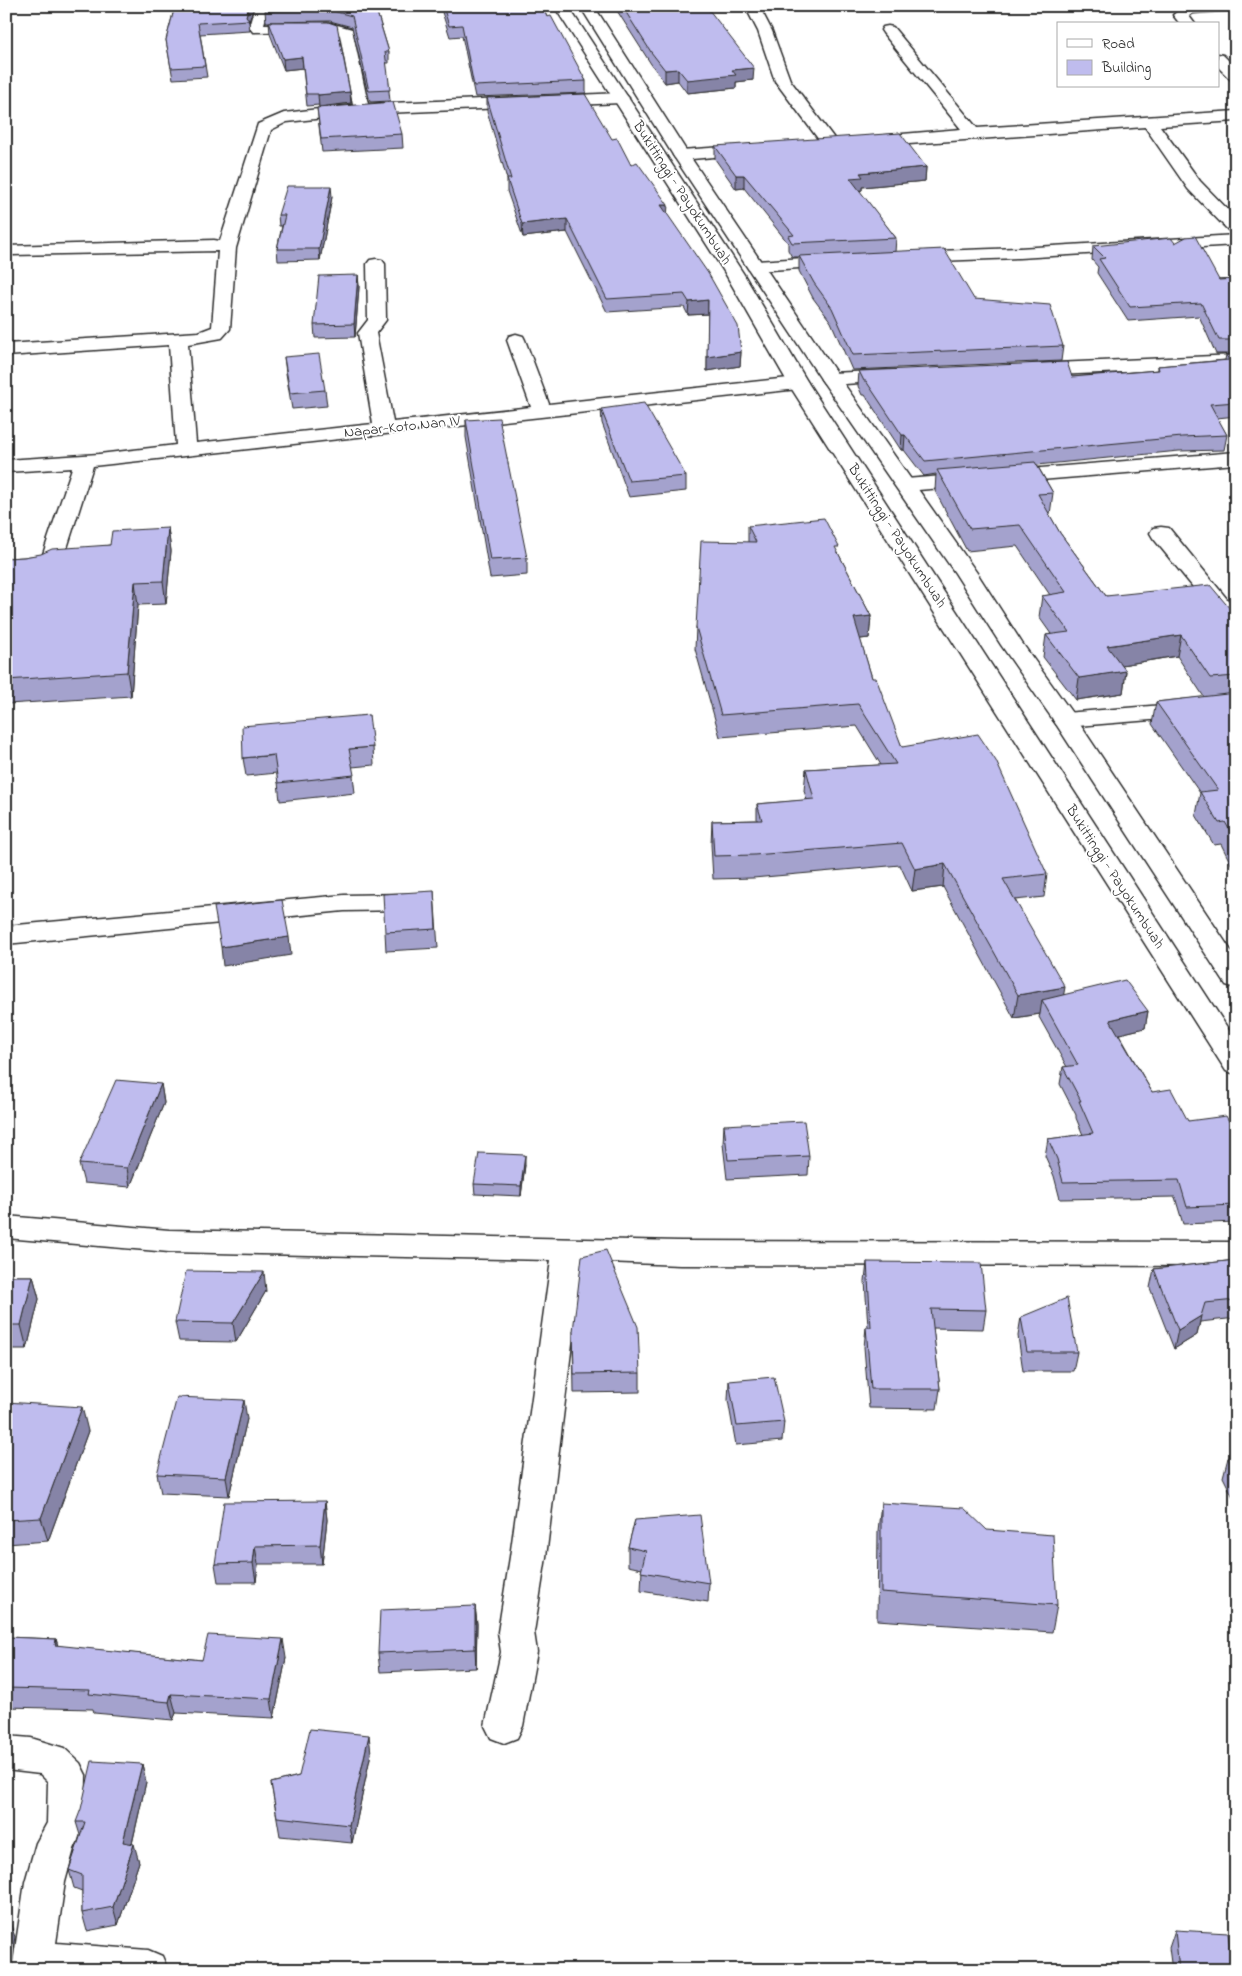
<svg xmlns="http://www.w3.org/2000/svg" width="1242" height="1976" font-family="'Indie Flower',sans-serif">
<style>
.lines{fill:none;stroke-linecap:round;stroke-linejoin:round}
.minor-casing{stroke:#2b2b2b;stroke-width:3}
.highway-casing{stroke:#2b2b2b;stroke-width:3}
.minor{fill:#fff;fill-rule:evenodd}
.highway{fill:#fff;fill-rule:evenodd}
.wall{fill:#a4a2cd;stroke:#2b2b2b}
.shaded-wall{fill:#8684a7;stroke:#2b2b2b}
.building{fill:#bfbcee;stroke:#2b2b2b}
.labels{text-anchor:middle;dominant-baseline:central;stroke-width:4;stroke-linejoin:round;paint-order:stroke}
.far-street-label{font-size:15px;fill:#2b2b2b;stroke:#fff}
</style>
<rect width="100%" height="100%" fill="#fff"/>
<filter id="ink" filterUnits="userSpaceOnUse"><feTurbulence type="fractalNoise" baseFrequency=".02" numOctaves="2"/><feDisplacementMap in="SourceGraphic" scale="10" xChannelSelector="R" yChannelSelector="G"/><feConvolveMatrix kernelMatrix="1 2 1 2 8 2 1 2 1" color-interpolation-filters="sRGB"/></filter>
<g filter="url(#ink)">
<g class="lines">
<g class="minor-casing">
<g id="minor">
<path d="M255,6H269L264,24L330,23L352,29L368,104L621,93L626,95L629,98L626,101L621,103L361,114L287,122L271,130L236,248L230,329L222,338L188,344L196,443L373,424L358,333L368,320L367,264L370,260L376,259L382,260L385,264L386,320L376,333L393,422L531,407L507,340L509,336L516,334L523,336L525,340L549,404L798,377L805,379L808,383L805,387L798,389L93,466L62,564C52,579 23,579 6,580V566L29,565L41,560L72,468L6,472V460L99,454L176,445L169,345L6,356V344L199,332L212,327L218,251L11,255L6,254V246L214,240L220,241L258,124L284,113L353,105L340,35L329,31L253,32L249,27Z"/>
<polygon points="745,6 759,6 772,31 790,80 839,145 837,148 825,148 775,81 758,31"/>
<polygon points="1184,6 1236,6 1236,10 1193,13 1189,16 1195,24 1180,24 1173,15"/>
<polygon points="888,26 893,27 977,128 1236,111 1236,121 1160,126 1200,181 1236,218 1236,233 1230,232 1188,189 1145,127 867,147 861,145 859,142 861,139 867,137 961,129 883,33 881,30 883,27"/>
<polygon points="1218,54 1223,55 1236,68 1236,82 1231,80 1218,67"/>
<polygon points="752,145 758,147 760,150 758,153 681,160 675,158 673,155 675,152 681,150"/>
<polygon points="1236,235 1236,245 1019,258 910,262 904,261 901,257 904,253 910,252 1019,248"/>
<polygon points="837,256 843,257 846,261 843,265 756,271 750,270 747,266 750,262 756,261"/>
<polygon points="1236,355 1236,367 1033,376 1026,374 1023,370 1026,366 1033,364"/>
<polygon points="895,370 902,372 905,376 902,380 831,385 824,383 821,379 824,375 831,373"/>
<polygon points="1236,452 1236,464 906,491 899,489 896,485 899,481 906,479"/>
<polygon points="1161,527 1169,528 1236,610 1236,632 1228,630 1153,538 1150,533 1153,528"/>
<polygon points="1236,699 1236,713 1065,727 1057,725 1053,720 1057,715 1065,713"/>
<polygon points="408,894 417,896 421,902 417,908 408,910 344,911 6,944 6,926 344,895"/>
<polygon points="6,1216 169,1230 680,1241 1236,1242 1236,1266 680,1265 582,1261 546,1557 534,1632 537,1652 523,1726 517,1738 504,1743 491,1738 485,1726 501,1652 498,1632 510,1557 551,1260 169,1252 6,1238"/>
<polygon points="6,1736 31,1738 64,1748 80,1763 86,1775 85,1826 74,1849 65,1882 56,1943 148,1950 162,1956 168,1970 12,1970 25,1882 36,1843 47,1823 48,1782 40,1774 6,1770"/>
</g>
</g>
<g class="highway-casing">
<g id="highway">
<polygon points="554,6 568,6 743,273 808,383 1236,1041 1236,1074 1226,1071 788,383 725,273"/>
<polygon points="580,6 594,6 689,155 839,377 977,573 1022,643 1077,720 1236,958 1236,988 1226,985 1054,721 1001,645 955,573 821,379 673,155"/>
</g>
</g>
<use href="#minor" class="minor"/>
<use href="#highway" class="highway"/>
</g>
<g class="wall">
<polygon points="175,6 254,6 249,22 250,31 200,34 207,77 173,79 166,40"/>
<polygon points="375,6 389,52 389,63 386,63 390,101 370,102 352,27 330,21 266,22 265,11"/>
<polygon points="440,6 542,6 547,17 586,81 586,93 475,97 462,36 450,37"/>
<polygon points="614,6 709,6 706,7 753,80 736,82 736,88 687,93 678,81 665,83 651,64"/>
<polygon points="269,22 350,92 351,103 319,107 319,105 307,106 303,68 284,70 270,34"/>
<polygon points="487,98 612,139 667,215 741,352 740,366 707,371 708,314 688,315 684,307 607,312 567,232 523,237 507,191 507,179 487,111"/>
<polygon points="317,108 402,134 403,148 322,152"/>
<polygon points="715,146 926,167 925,181 862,187 862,190 859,191 896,238 895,252 974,299 1063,346 1061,361 852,370 831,322 813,298 799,271 799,257 792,257 788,250 788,243 744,188 736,189 715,159"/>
<polygon points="332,197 320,260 278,261 277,249 282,226 279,226 278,215"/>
<polygon points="1175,243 1219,280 1236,279 1236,354 1216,354 1199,316 1128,321 1097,273 1098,267 1092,260 1093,246"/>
<polygon points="358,275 359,287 355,337 315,338 314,325"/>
<polygon points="1236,354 1236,416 1217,418 1227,435 1224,450 1179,451 1037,465 1053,493 1050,514 1049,514 1060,533 1106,596 1231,610 1236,611 1236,874 1221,844 1214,845 1196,815 1200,793 1152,724 1156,702 1204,697 1177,656 1122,665 1126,671 1123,693 1076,700 1043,657 1046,635 1051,634 1039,617 1042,596 1050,595 1017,546 967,551 935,491 936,474 924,476 904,450 901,450 865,395 862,395 858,386 859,371 1072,377 1158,370 1158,366 1225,360 1226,355"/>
<polygon points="284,357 325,390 327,406 292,409 286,373"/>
<polygon points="601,409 686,476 686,491 629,497 602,423"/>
<polygon points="466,420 527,558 527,575 490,578 466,437"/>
<polygon points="748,526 838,553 871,616 869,638 860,639 872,678 902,747 1047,874 1044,897 1015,900 1064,995 1148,1011 1145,1028 1119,1034 1152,1092 1188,1121 1236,1134 1236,1222 1183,1224 1175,1197 1060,1199 1054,1176 1045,1156 1048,1139 1083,1135 1076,1118 1076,1115 1060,1084 1063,1067 1067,1067 1039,1017 1040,1014 1014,1018 943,887 912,891 900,865 753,878 713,879 711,844 712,821 757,820 757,804 807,800 804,791 806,769 881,765 857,726 720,737 695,649 696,627 748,542"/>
<polygon points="168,528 171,551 166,604 138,605 131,696 8,704 6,731 6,558 24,557 110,545"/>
<polygon points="373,747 374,765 352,767 355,793 280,801 277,773 246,776 243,758"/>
<polygon points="434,891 438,948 386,951 385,932"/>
<polygon points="161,1084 164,1103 130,1187 84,1183 79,1164"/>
<polygon points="724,1125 809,1156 808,1175 727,1179 723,1144"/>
<polygon points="525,1165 521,1196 475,1194 474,1184"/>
<polygon points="1236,1260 1236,1318 1200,1322 1197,1335 1174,1349 1150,1288 1154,1269"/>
<polygon points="867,1262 986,1310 983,1329 933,1328 940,1389 937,1409 869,1408 864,1347 866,1327 868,1327 865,1281"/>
<polygon points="6,1276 33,1276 39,1299 27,1349 6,1349"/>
<polygon points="266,1291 236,1342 179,1341 175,1322"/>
<polygon points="1021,1317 1077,1352 1073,1371 1023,1371 1018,1336"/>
<polygon points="573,1331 640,1373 640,1392 574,1393"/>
<polygon points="729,1381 784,1422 782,1441 736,1445 728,1400"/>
<polygon points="6,1402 88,1431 48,1541 6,1544"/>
<polygon points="247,1419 229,1496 161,1493 157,1474"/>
<polygon points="1236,1456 1236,1503 1223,1477 1228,1458"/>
<polygon points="325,1501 327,1520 322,1564 258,1564 256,1582 218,1582 215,1564"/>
<polygon points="881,1503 1057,1605 1052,1632 877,1620 878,1531"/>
<polygon points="635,1520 709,1583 708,1602 641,1591 642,1569 628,1566 628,1547"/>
<polygon points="475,1606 477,1624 476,1668 380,1672 378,1653"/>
<polygon points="6,1637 56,1639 58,1646 202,1660 286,1658 274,1718 176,1713 173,1720 94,1713 93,1709 6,1707"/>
<polygon points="371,1753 352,1843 280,1836 271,1783 299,1776"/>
<polygon points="142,1764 146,1782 132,1844 139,1862 118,1925 87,1931 82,1913 82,1891 74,1888 69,1870 80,1835 76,1822"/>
<polygon points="1175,1930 1233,1970 1172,1970 1169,1948"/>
</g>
<g class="shaded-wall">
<polygon points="249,6 254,6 249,22 246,16"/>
<polygon points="302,57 303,68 284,70 283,59"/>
<polygon points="754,68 753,80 736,82 736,88 687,93 687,80 732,70"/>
<polygon points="678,69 678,81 665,83 665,70"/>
<polygon points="350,92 351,103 319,107 318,95"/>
<polygon points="926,167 925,181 862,187 862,190 849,192 850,178 860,173"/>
<polygon points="736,175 744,175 744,188 736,189"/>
<polygon points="331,186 332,197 320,260 319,249"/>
<polygon points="661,205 668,205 667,217"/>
<polygon points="567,219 567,232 523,237 522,224"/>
<polygon points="358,275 359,287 355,337 354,324"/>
<polygon points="708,300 708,314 688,315 689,302"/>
<polygon points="741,352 740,366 707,371 707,357"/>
<polygon points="902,435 905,435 904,450 901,450"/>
<polygon points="168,528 171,551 166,604 163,581"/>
<polygon points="135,582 138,605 131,696 127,672"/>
<polygon points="871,616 869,638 853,640 854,618"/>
<polygon points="1181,635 1177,656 1103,668 1107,646"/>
<polygon points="1126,671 1123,693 1076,700 1079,678"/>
<polygon points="6,694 8,704 6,731"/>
<polygon points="945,864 943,887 912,891 915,869"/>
<polygon points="289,937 291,955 223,966 221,947"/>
<polygon points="1065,987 1061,1010 1042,1000 1040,1014 1014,1018 1018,995"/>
<polygon points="1148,1011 1145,1028 1107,1037 1110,1020"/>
<polygon points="161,1084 164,1103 130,1187 127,1168"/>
<polygon points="525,1155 525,1165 521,1196 521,1186"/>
<polygon points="264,1272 266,1291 236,1342 233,1323"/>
<polygon points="33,1276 39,1299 27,1349 21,1325"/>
<polygon points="1201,1316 1197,1335 1174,1349 1178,1330"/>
<polygon points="244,1400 247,1419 229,1496 226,1477"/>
<polygon points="82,1407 88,1431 48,1541 41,1518"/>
<polygon points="325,1501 327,1520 322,1564 320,1545"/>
<polygon points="255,1546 258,1564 256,1582 253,1563"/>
<polygon points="475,1606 477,1624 476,1668 475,1649"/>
<polygon points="56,1639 61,1658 55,1645"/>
<polygon points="283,1639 286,1658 274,1718 271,1699"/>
<polygon points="171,1694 176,1713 173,1720 169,1702"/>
<polygon points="369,1735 371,1753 352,1843 349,1825"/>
<polygon points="142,1764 146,1782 128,1861 123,1842"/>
<polygon points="134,1844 139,1862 118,1925 113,1907"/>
<polygon points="9,1919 15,1937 13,1948 6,1962 6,1932"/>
</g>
<g class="building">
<polygon points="175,6 249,6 246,16 249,20 198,23 205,66 171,68 166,40"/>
<polygon points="267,6 375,6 389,52 385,52 390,90 369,91 352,16 329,10 265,11"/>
<polygon points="443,6 542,6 547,17 551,16 586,81 474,86 462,25 449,26"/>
<polygon points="622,6 706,6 754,68 732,70 736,75 687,80 678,69 665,70 651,52"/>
<polygon points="269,22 328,22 337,25 350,92 318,95 318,94 306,94 302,57 283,59"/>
<polygon points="585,94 612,139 617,138 631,165 637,162 668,205 661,205 708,273 738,326 741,352 707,357 708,300 689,302 684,294 607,299 567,219 522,224 507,179 511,179 487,98"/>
<polygon points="393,102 402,134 321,139 317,108"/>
<polygon points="900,133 926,167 860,173 863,177 850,178 896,238 792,243 788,236 794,235 744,175 736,175 715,146"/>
<polygon points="287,186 331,186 319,249 277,249 285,215 278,215"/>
<polygon points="1195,236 1219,280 1236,279 1236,306 1233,307 1236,311 1236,340 1219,340 1201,303 1130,307 1099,259 1105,258 1093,246 1171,238 1175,243 1186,237"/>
<polygon points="944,249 974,299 1050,305 1063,346 853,355 832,308 814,283 799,256"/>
<polygon points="358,275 354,324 314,325 319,276"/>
<polygon points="319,354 325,390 290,393 284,357"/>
<polygon points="1236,354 1236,402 1210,404 1227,435 1182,437 925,461 905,435 902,435 866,381 864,381 859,371 1067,362 1072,377 1159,370 1158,366 1229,360 1226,355"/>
<polygon points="644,403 686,476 629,481 601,409"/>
<polygon points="499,418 527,558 490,560 466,420"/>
<polygon points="1035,462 1053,493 1038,494 1060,533 1106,596 1210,585 1231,610 1236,611 1236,676 1210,678 1181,635 1107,646 1126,671 1079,678 1046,635 1069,632 1042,596 1066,592 1020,525 970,529 937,470"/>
<polygon points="824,518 839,547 835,547 871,616 854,618 872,678 876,678 902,747 978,734 996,761 1047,874 1003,879 1065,987 1018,995 945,864 915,869 902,843 754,855 714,856 712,821 762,820 757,804 814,799 806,769 896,764 858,704 721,715 696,627 701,541 756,542 748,526"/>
<polygon points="168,528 163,581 135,582 127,672 6,680 6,558 24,557 41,554 52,549 110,545 112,531"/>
<polygon points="1236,693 1236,841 1225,822 1219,823 1200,792 1218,790 1156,702"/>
<polygon points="369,715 373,747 349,749 354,775 278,783 274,755 243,758 242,726"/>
<polygon points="434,891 436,929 385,932 383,894"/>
<polygon points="282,900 289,937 221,947 214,907"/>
<polygon points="1125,980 1148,1011 1110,1020 1152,1092 1171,1089 1188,1121 1226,1116 1236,1134 1236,1205 1187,1207 1179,1180 1063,1182 1057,1159 1048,1139 1093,1133 1079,1101 1081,1101 1063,1067 1078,1065 1042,1000"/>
<polygon points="116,1080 161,1084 127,1168 79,1164"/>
<polygon points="804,1121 809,1156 728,1160 724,1125"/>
<polygon points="479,1153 525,1155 521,1186 474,1184"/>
<polygon points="606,1250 638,1327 640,1373 574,1374 573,1331 582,1256"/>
<polygon points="1236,1260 1236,1300 1205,1303 1201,1316 1178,1330 1154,1269"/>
<polygon points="867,1262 981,1263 986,1310 931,1309 940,1389 871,1389 866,1327 871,1327"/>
<polygon points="186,1271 264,1272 233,1323 175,1322"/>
<polygon points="6,1276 33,1276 21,1325 6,1325"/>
<polygon points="1067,1298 1077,1352 1027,1352 1021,1317"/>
<polygon points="774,1377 784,1422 737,1426 729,1381"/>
<polygon points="177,1397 244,1400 226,1477 157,1474"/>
<polygon points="6,1402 82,1407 41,1518 6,1520"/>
<polygon points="1236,1456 1236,1473 1228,1458"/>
<polygon points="325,1501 320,1545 255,1546 253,1563 215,1564 224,1502"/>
<polygon points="881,1503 964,1508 987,1530 1053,1535 1057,1605 881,1592"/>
<polygon points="700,1515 709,1583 641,1572 646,1551 628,1547 635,1520"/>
<polygon points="475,1606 475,1649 378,1653 380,1610"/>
<polygon points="208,1635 283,1639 271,1699 171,1694 169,1702 89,1694 90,1690 6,1688 6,1637 56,1639 55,1645 202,1660"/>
<polygon points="310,1729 369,1735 349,1825 277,1817 271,1783 299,1776"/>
<polygon points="92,1761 142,1764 123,1842 134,1844 113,1907 82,1913 82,1875 69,1870 85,1822 76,1822 81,1809"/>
<polygon points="6,1918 9,1919 6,1932"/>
<polygon points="1175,1930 1228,1933 1233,1970 1179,1970"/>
</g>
</g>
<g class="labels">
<g class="far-street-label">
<text transform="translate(682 193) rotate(57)">Bukittinggi - Payokumbuah</text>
<text transform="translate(402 427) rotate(-6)">Napar-Koto Nan IV</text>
<text transform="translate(897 536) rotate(57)">Bukittinggi - Payokumbuah</text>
<text transform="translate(1115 877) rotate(57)">Bukittinggi - Payokumbuah</text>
</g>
</g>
<rect width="1242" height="1976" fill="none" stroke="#fff" stroke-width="25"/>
<rect x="12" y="12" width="1217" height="1951" fill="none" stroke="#2b2b2b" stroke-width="2" filter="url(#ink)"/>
<rect x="1057" y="22" width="162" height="65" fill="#ffffff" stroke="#aaaaaa"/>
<rect x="1067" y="39" width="25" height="8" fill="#ffffff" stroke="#aaaaaa"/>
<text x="1102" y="48" font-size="15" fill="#2b2b2b">Road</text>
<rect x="1067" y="60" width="25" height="15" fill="#bfbcee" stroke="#aaaaaa"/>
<text x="1102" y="72" font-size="15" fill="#2b2b2b">Building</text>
</svg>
